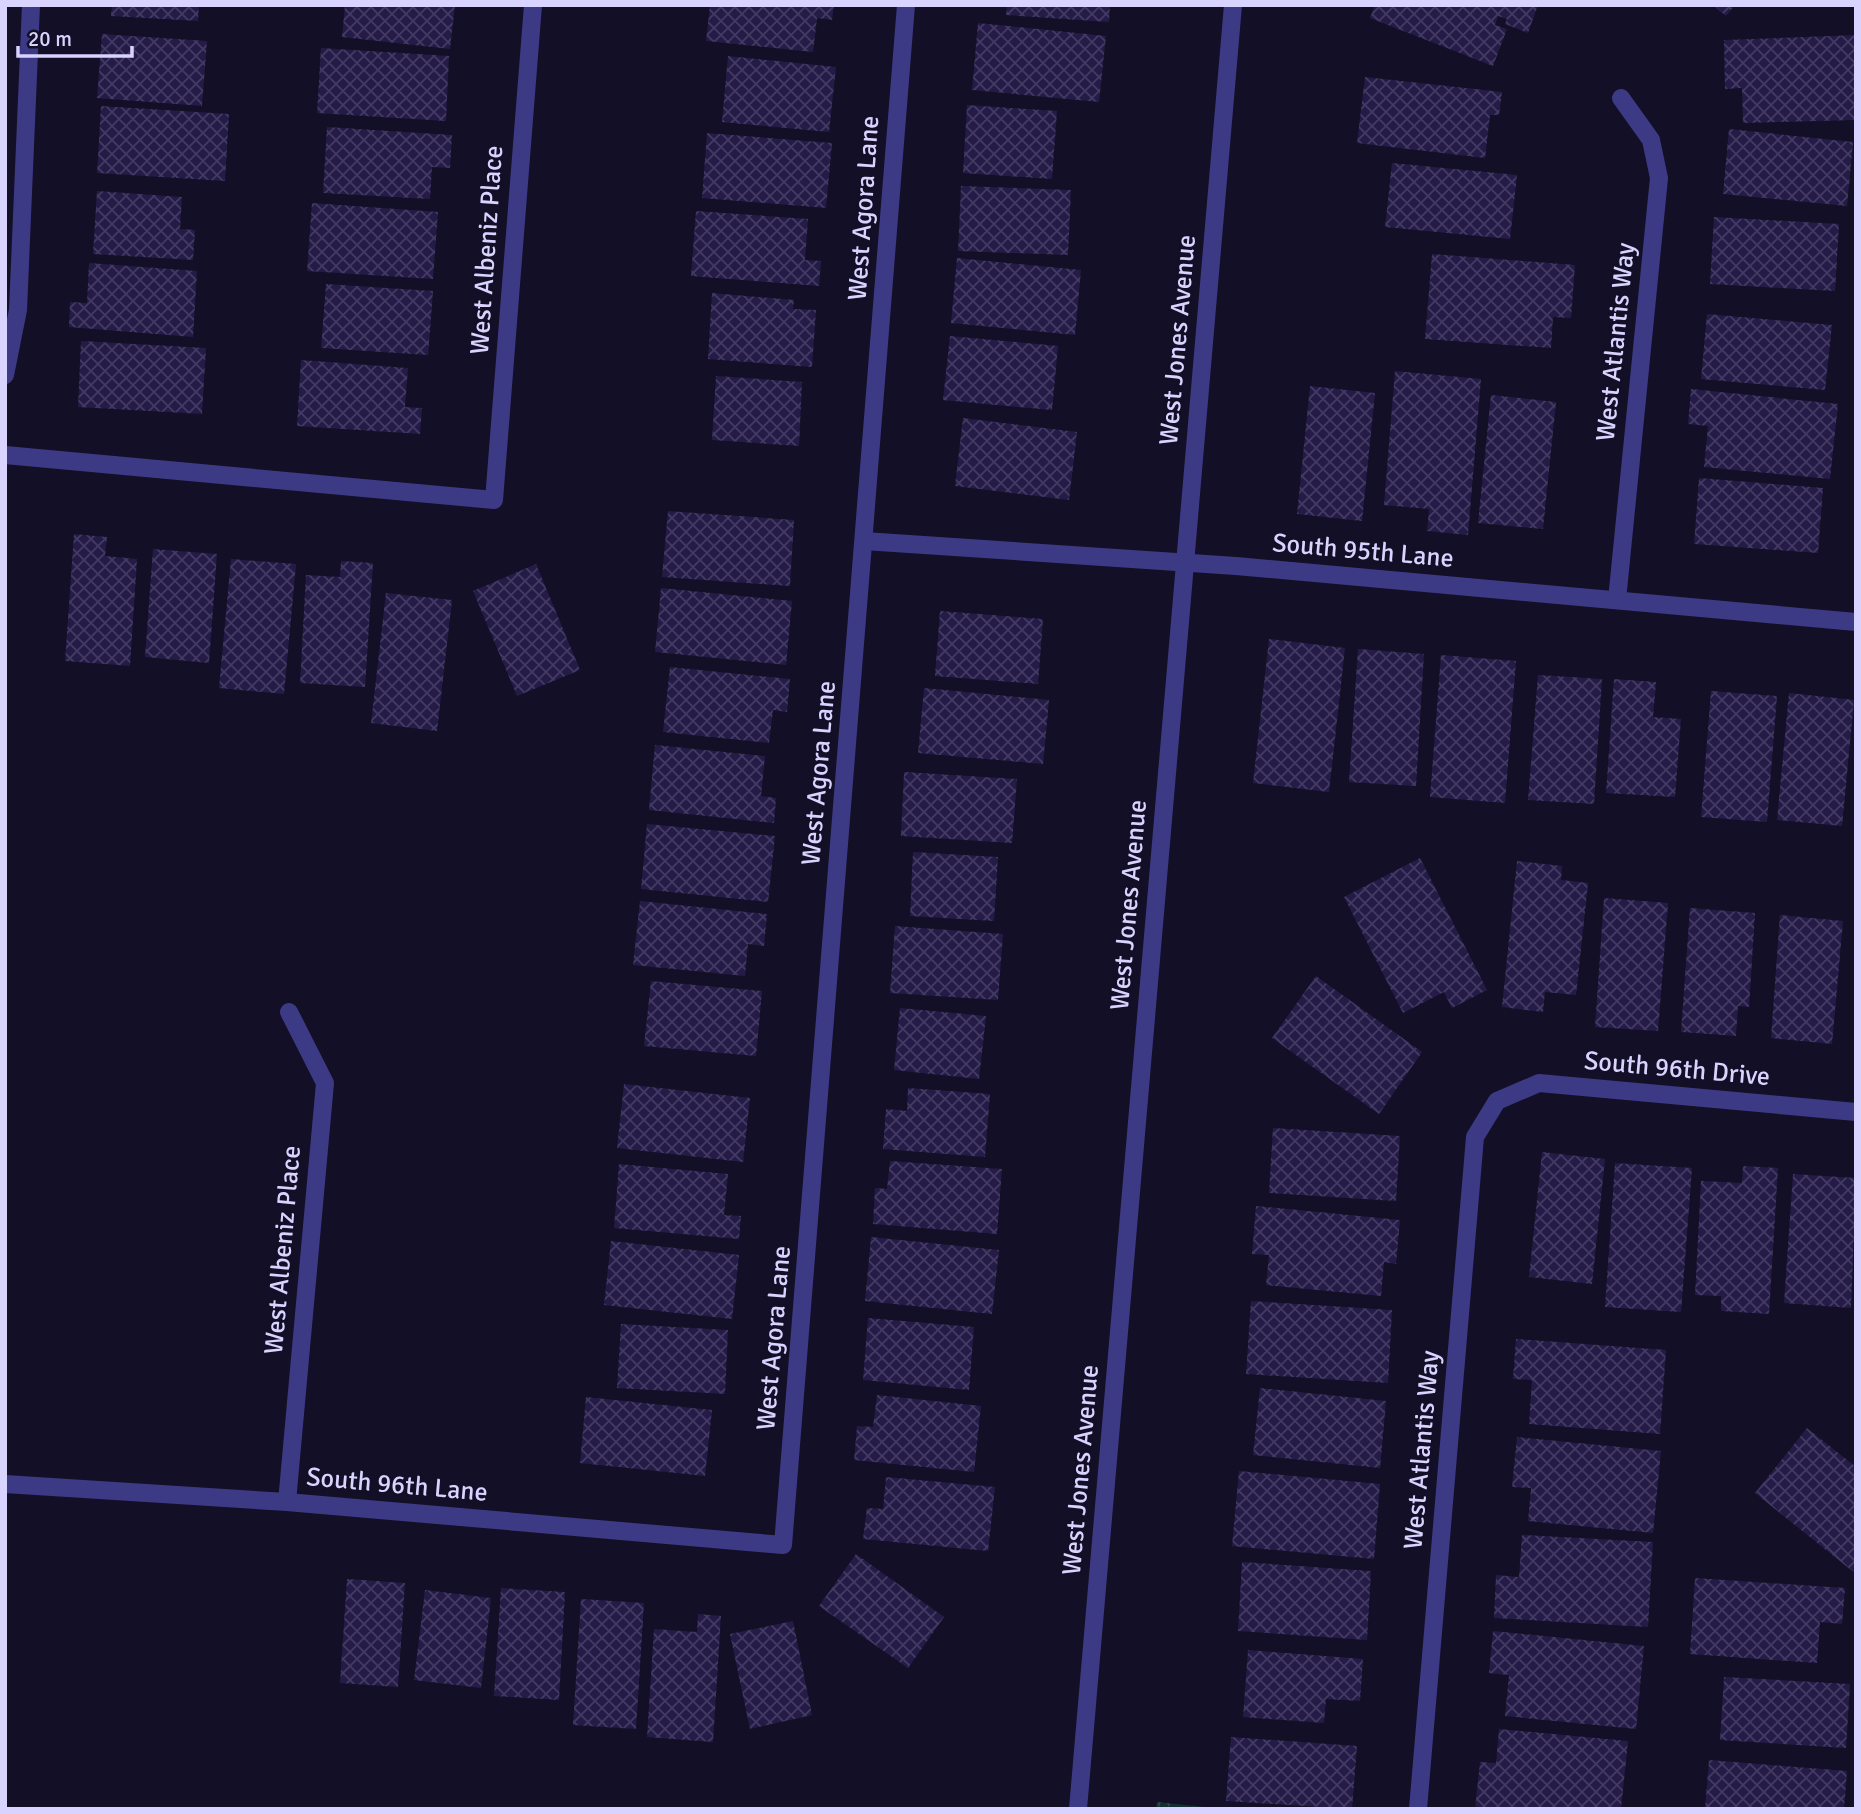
<svg xmlns="http://www.w3.org/2000/svg" width="1861" height="1814" font-family="Signika,sans-serif">
<style>
.park{fill:url(#park-crowns)}
.building{fill:url(#building-cross-hatch)}
.lines{fill:none;stroke-linecap:round;stroke-linejoin:round}
.minor{stroke:#3d3a85;stroke-width:18}
.tertiary{stroke:#3d3a85;stroke-width:18}
.labels{text-anchor:middle;dominant-baseline:central;stroke-width:5;stroke-linejoin:round;paint-order:stroke}
.street-label{font-size:26px;fill:#d9d4ff;stroke:#130f26}
</style>
<defs>
<pattern id="park-crowns" width="20" height="18" patternUnits="userSpaceOnUse" patternTransform="scale(1.75)"><rect width="20" height="18" fill="#12302f"/><path d="M2 6a3 3 0 1 1 6 0M12 15a3 3 0 1 1 6 0" fill="none" stroke="#344d4e"/></pattern>
<pattern id="building-cross-hatch" width="8" height="8" patternUnits="userSpaceOnUse" patternTransform="scale(1.75)"><rect width="8" height="8" fill="#241b47"/><path d="M0 0l8 8M0 8l8-8" fill="none" stroke="#433b63"/></pattern>
</defs>
<rect width="100%" height="100%" fill="#130f26"/>
<polygon class="park" points="1157,1802 1224,1809 1156,1809"/>
<g class="building">
<polygon points="112,5 199,5 198,21 111,16"/>
<polygon points="345,5 455,5 450,49 342,37"/>
<polygon points="710,5 834,5 832,20 817,18 813,52 706,41"/>
<polygon points="1007,5 1110,5 1109,22 1006,15"/>
<polygon points="1375,5 1538,5 1528,33 1505,24 1507,19 1498,16 1495,25 1507,29 1493,66 1370,18"/>
<polygon points="1713,5 1735,5 1726,16"/>
<polygon points="978,23 1106,36 1099,102 972,90"/>
<polygon points="102,34 207,41 202,106 97,98"/>
<polygon points="1856,35 1856,120 1743,123 1742,88 1725,89 1724,40"/>
<polygon points="321,48 449,56 446,121 317,113"/>
<polygon points="728,56 836,67 829,132 722,122"/>
<polygon points="1365,77 1502,92 1499,115 1490,115 1485,158 1357,143"/>
<polygon points="967,105 1057,111 1052,179 963,173"/>
<polygon points="101,106 229,114 225,181 97,173"/>
<polygon points="327,127 452,135 450,168 432,167 430,199 323,193"/>
<polygon points="1729,129 1853,142 1847,206 1723,194"/>
<polygon points="707,133 832,143 826,208 702,198"/>
<polygon points="1392,163 1517,175 1510,239 1385,227"/>
<polygon points="961,186 1071,190 1068,255 958,251"/>
<polygon points="97,191 182,197 180,229 195,230 193,260 93,254"/>
<polygon points="312,203 438,212 433,279 307,271"/>
<polygon points="696,211 808,219 805,260 821,261 819,286 691,276"/>
<polygon points="1714,217 1839,224 1835,291 1710,284"/>
<polygon points="1432,254 1575,265 1571,318 1553,317 1551,348 1425,339"/>
<polygon points="957,258 1081,270 1075,335 951,323"/>
<polygon points="89,263 197,271 193,337 69,327 70,302 87,303"/>
<polygon points="326,284 433,291 428,355 321,348"/>
<polygon points="712,293 794,300 793,309 816,310 812,367 708,359"/>
<polygon points="1707,314 1832,325 1825,390 1701,379"/>
<polygon points="950,336 1058,346 1052,410 943,400"/>
<polygon points="81,341 206,348 202,414 78,407"/>
<polygon points="301,360 408,368 405,407 422,408 420,434 297,426"/>
<polygon points="1395,371 1481,379 1468,535 1427,531 1429,509 1384,505"/>
<polygon points="716,376 802,382 799,446 712,440"/>
<polygon points="1310,386 1375,393 1362,521 1297,514"/>
<polygon points="1691,389 1838,404 1830,479 1704,467 1708,426 1688,424"/>
<polygon points="1491,395 1556,402 1543,529 1478,523"/>
<polygon points="963,418 1077,432 1069,500 955,486"/>
<polygon points="1699,478 1823,488 1818,553 1694,544"/>
<polygon points="668,511 794,520 790,586 662,577"/>
<polygon points="74,534 107,537 105,556 137,559 130,666 65,661"/>
<polygon points="153,549 217,554 209,663 145,657"/>
<polygon points="231,559 296,564 284,694 219,688"/>
<polygon points="341,561 373,563 365,687 300,683 306,575 340,577"/>
<polygon points="536,564 580,670 517,696 473,591"/>
<polygon points="661,588 792,601 786,665 655,652"/>
<polygon points="386,593 452,600 437,731 371,723"/>
<polygon points="940,611 1043,619 1038,684 935,676"/>
<polygon points="1269,639 1345,648 1329,792 1253,783"/>
<polygon points="1358,649 1424,654 1416,786 1349,782"/>
<polygon points="1441,655 1516,661 1505,803 1430,797"/>
<polygon points="670,667 790,679 787,712 773,710 769,743 663,732"/>
<polygon points="1538,675 1602,679 1594,804 1528,800"/>
<polygon points="1614,679 1656,682 1653,717 1681,719 1675,797 1606,793"/>
<polygon points="924,688 1049,700 1043,764 918,753"/>
<polygon points="1711,691 1777,696 1767,822 1701,817"/>
<polygon points="1789,693 1854,700 1842,826 1777,820"/>
<polygon points="655,745 765,756 761,796 776,798 774,823 649,810"/>
<polygon points="904,772 1017,779 1012,843 901,836"/>
<polygon points="647,824 775,836 768,902 641,889"/>
<polygon points="913,852 998,857 994,921 910,916"/>
<polygon points="1420,858 1487,990 1452,1008 1444,992 1403,1013 1344,897"/>
<polygon points="1517,861 1562,866 1561,880 1588,883 1576,995 1545,992 1543,1012 1502,1007"/>
<polygon points="1604,898 1668,903 1658,1031 1595,1027"/>
<polygon points="640,901 767,914 764,946 748,944 745,976 633,965"/>
<polygon points="1690,908 1755,913 1749,1007 1738,1006 1736,1036 1681,1032"/>
<polygon points="1780,915 1843,921 1832,1044 1771,1038"/>
<polygon points="895,926 1003,934 998,1000 890,993"/>
<polygon points="1316,976 1422,1052 1379,1114 1272,1038"/>
<polygon points="651,981 762,991 756,1056 644,1046"/>
<polygon points="900,1008 986,1016 979,1079 894,1070"/>
<polygon points="624,1084 750,1098 743,1162 617,1148"/>
<polygon points="908,1088 990,1094 985,1157 883,1149 886,1109 907,1111"/>
<polygon points="1273,1128 1400,1136 1396,1201 1269,1193"/>
<polygon points="1542,1152 1605,1159 1592,1284 1529,1277"/>
<polygon points="890,1161 1002,1169 997,1234 873,1224 875,1188 887,1189"/>
<polygon points="1615,1163 1692,1168 1681,1312 1605,1307"/>
<polygon points="619,1164 728,1174 724,1215 741,1216 739,1239 614,1228"/>
<polygon points="1743,1166 1778,1168 1769,1314 1721,1311 1721,1296 1695,1295 1701,1181 1742,1183"/>
<polygon points="1793,1174 1856,1178 1851,1308 1784,1303"/>
<polygon points="1256,1206 1400,1220 1396,1264 1384,1262 1381,1296 1266,1285 1269,1255 1252,1254"/>
<polygon points="871,1237 999,1250 992,1314 865,1301"/>
<polygon points="611,1241 739,1255 732,1319 604,1305"/>
<polygon points="1251,1301 1392,1310 1388,1383 1246,1374"/>
<polygon points="868,1318 974,1327 969,1390 863,1380"/>
<polygon points="621,1324 728,1330 725,1394 617,1388"/>
<polygon points="1516,1339 1666,1350 1660,1434 1529,1424 1532,1380 1513,1379"/>
<polygon points="1260,1388 1386,1401 1380,1468 1253,1455"/>
<polygon points="877,1395 981,1406 974,1472 854,1460 857,1426 873,1427"/>
<polygon points="586,1397 712,1410 705,1476 580,1463"/>
<polygon points="1807,1428 1856,1467 1856,1574 1755,1493"/>
<polygon points="1517,1437 1661,1451 1653,1533 1528,1521 1531,1488 1512,1487"/>
<polygon points="1239,1471 1380,1484 1374,1559 1232,1546"/>
<polygon points="886,1477 995,1487 988,1551 863,1539 867,1508 883,1509"/>
<polygon points="1522,1535 1653,1542 1648,1627 1494,1618 1496,1575 1519,1577"/>
<polygon points="856,1554 944,1617 908,1668 819,1606"/>
<polygon points="1242,1562 1371,1571 1367,1640 1238,1631"/>
<polygon points="1695,1578 1845,1588 1842,1624 1820,1622 1817,1663 1690,1654"/>
<polygon points="347,1579 405,1583 398,1687 340,1683"/>
<polygon points="501,1588 565,1592 559,1700 494,1696"/>
<polygon points="425,1590 491,1598 481,1688 414,1680"/>
<polygon points="581,1599 644,1603 636,1729 573,1725"/>
<polygon points="698,1614 721,1616 713,1742 647,1737 654,1629 697,1632"/>
<polygon points="793,1621 812,1715 750,1729 730,1634"/>
<polygon points="1493,1631 1644,1646 1636,1729 1505,1716 1509,1675 1489,1673"/>
<polygon points="1248,1650 1363,1659 1360,1701 1326,1699 1324,1723 1243,1717"/>
<polygon points="1724,1677 1850,1684 1846,1748 1720,1740"/>
<polygon points="1499,1729 1628,1741 1621,1809 1475,1809 1480,1762 1496,1763"/>
<polygon points="1231,1737 1357,1746 1352,1809 1226,1801"/>
<polygon points="1709,1760 1847,1771 1844,1809 1705,1809"/>
</g>
<g class="lines">
<g class="minor">
<polyline points="5,375 18,310 31,5"/>
<polyline points="5,455 494,500 533,5"/>
<polyline points="864,541 1236,566 1856,622"/>
<polyline points="1617,600 1659,178 1651,140 1621,98"/>
<polyline points="5,1484 287,1502 783,1545 906,5"/>
<polyline points="287,1502 325,1083 289,1012"/>
<polyline points="1418,1809 1475,1137 1497,1101 1539,1083 1856,1112"/>
</g>
<polyline class="tertiary" points="1078,1809 1233,5"/>
</g>
<g class="labels">
<g class="street-label">
<text transform="translate(864 208) rotate(-86)">West Agora Lane</text>
<text transform="translate(487 250) rotate(-86)">West Albeniz Place</text>
<text transform="translate(1178 340) rotate(-85)">West Jones Avenue</text>
<text transform="translate(1616 342) rotate(-84)">West Atlantis Way</text>
<text transform="translate(1363 551) rotate(5)">South 95th Lane</text>
<text transform="translate(819 773) rotate(-85)">West Agora Lane</text>
<text transform="translate(1129 905) rotate(-85)">West Jones Avenue</text>
<text transform="translate(1677 1069) rotate(5)">South 96th Drive</text>
<text transform="translate(283 1250) rotate(-85)">West Albeniz Place</text>
<text transform="translate(774 1338) rotate(-85)">West Agora Lane</text>
<text transform="translate(1422 1450) rotate(-85)">West Atlantis Way</text>
<text transform="translate(1081 1470) rotate(-85)">West Jones Avenue</text>
<text transform="translate(397 1485) rotate(5)">South 96th Lane</text>
</g>
</g>
<rect width="1861" height="1814" fill="none" stroke="#d9d4ff" stroke-width="14"/>
<path d="M18 46v10h114v-10" fill="none" stroke="#d9d4ff" stroke-width="3.5"/>
<text x="28" y="46" font-size="21" fill="#d9d4ff" stroke="#130f26" stroke-width="5" paint-order="stroke">20 m</text>
</svg>
